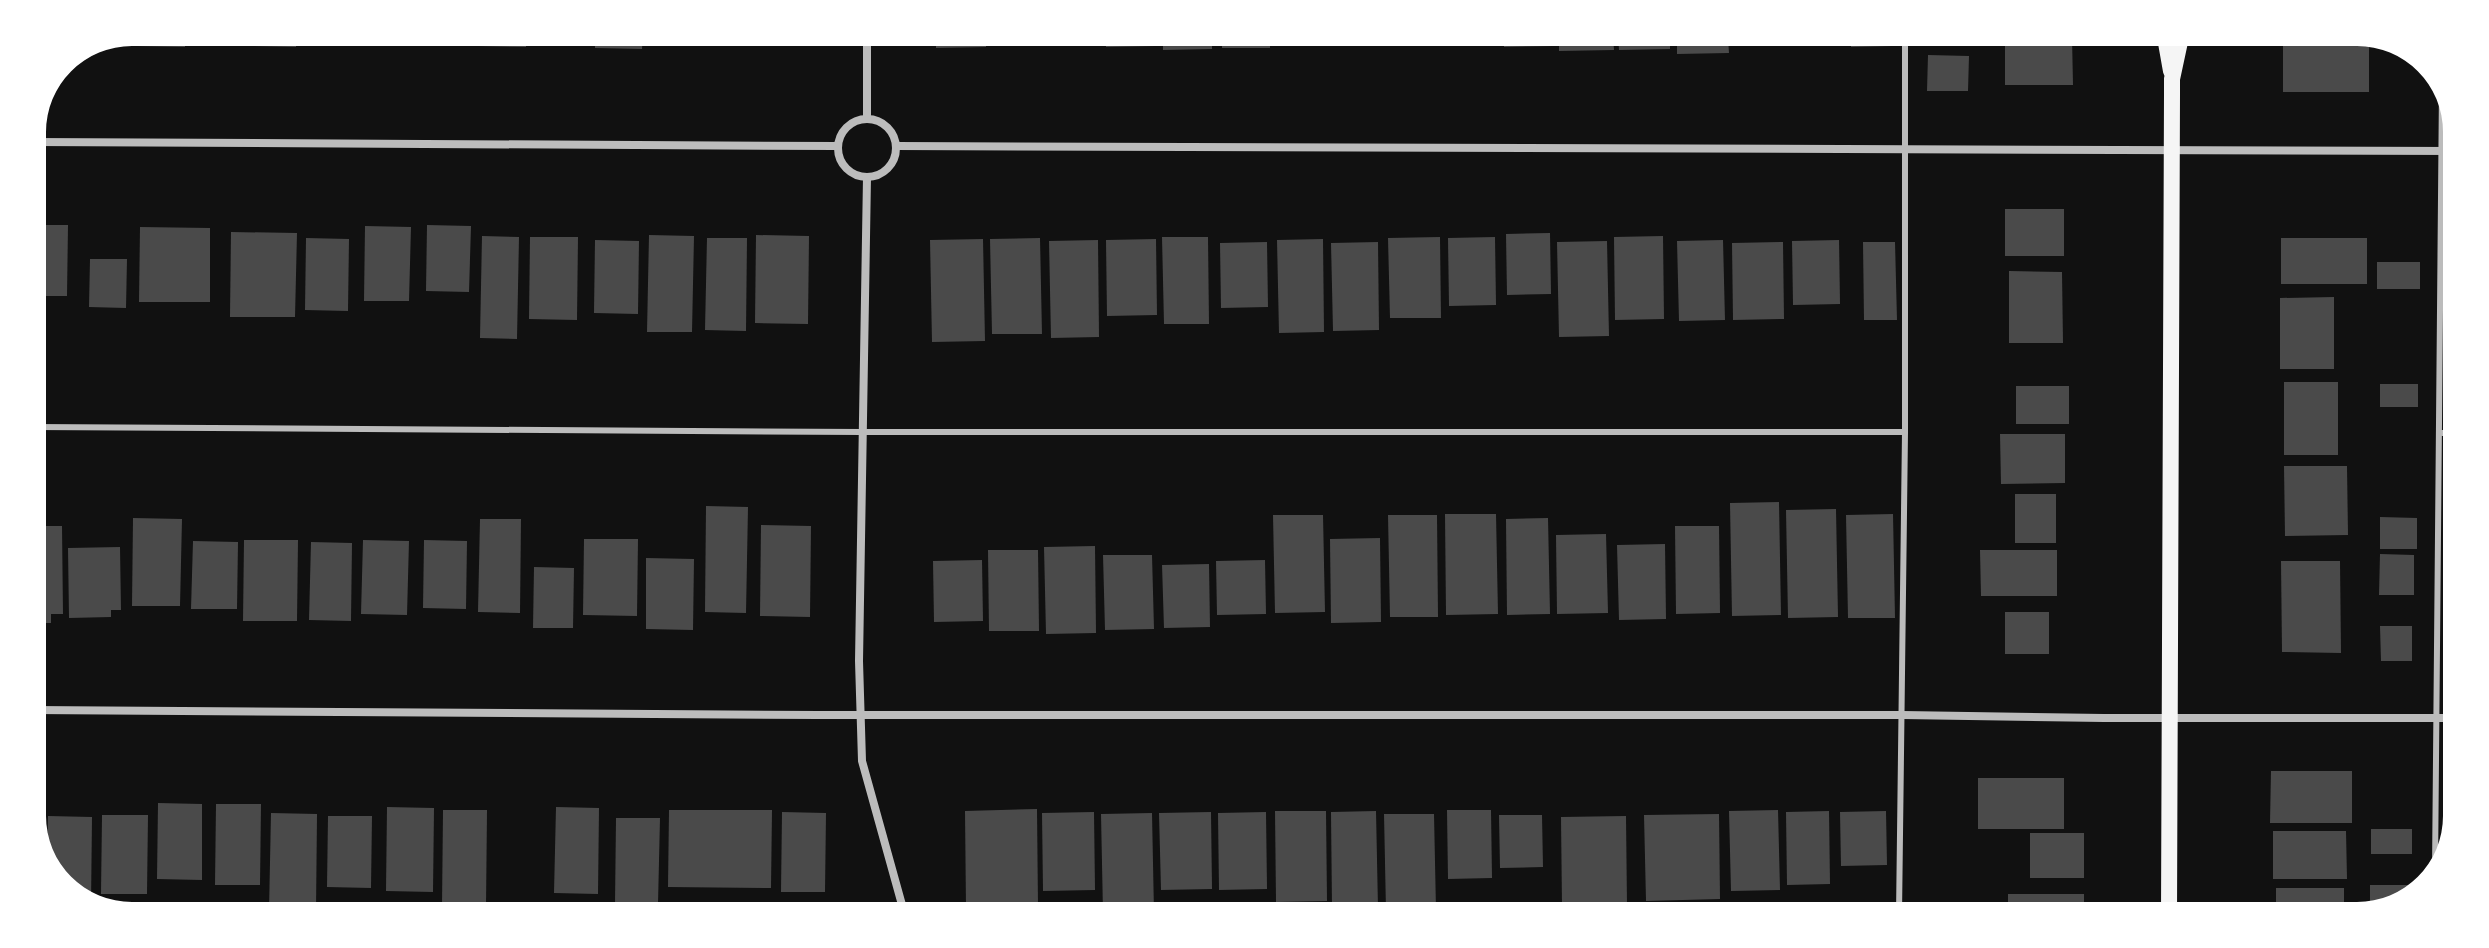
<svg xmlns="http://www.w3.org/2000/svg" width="2489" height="948" font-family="Overpass,sans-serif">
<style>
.building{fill:#4a4a4a}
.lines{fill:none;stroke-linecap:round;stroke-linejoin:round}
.service{stroke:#bcbcbc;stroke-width:6}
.minor{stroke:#bcbcbc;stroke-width:8}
.secondary{stroke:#f5f5f5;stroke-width:16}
</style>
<rect width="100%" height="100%" fill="#111"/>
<g class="building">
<polygon points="138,32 185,32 185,47 137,46"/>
<rect x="198" y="32" width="46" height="12"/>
<polygon points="252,32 297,32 296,47 252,46"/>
<polygon points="310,32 359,33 358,44 309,43"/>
<polygon points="367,33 416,33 416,45 367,44"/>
<polygon points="425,33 472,33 471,45 425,44"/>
<polygon points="478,33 526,33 526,47 478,46"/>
<polygon points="537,33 584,33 584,43 537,42"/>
<polygon points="595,33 643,33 642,49 595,48"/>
<polygon points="651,33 700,33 700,46 650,46"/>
<polygon points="708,33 753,33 753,42 708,41"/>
<polygon points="764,34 811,34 810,43 764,42"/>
<polygon points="936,34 986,34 986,47 936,48"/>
<polygon points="994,34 1041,34 1042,44 994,45"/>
<polygon points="1049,34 1095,34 1096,46 1049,46"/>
<polygon points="1105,34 1154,34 1155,46 1106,47"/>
<polygon points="1163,34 1212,35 1212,49 1163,50"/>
<rect x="1222" y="35" width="48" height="13"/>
<polygon points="1277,35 1326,35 1326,42 1277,43"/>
<polygon points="1333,35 1385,35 1385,44 1334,45"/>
<polygon points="1393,35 1441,35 1441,42 1393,43"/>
<polygon points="1504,35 1553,35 1553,46 1504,47"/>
<polygon points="1559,35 1613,36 1614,50 1559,51"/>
<polygon points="1618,36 1670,36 1670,49 1619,50"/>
<polygon points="1677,36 1728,36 1729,53 1677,54"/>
<polygon points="1733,36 1783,36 1783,41 1733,42"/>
<polygon points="1792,36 1843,36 1843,45 1793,46"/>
<polygon points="1851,36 1892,36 1892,46 1851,47"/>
<polygon points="2005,37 2072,37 2073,85 2005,85"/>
<rect x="2283" y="37" width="86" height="55"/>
<polygon points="1928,55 1969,56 1968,91 1927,91"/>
<rect x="2005" y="209" width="59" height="47"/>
<polygon points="32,225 68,225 67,296 32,296"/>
<polygon points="427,225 471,226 469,292 426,291"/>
<polygon points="365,226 411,227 409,301 364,301"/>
<polygon points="140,227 210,228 210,302 139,302"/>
<polygon points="231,232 297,233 295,317 230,317"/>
<polygon points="1550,233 1551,294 1507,295 1506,234"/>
<polygon points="649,235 694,236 692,332 647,332"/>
<polygon points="756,235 809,236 808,324 755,323"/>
<polygon points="482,236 519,237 517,339 480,338"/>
<polygon points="1663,236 1664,319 1615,320 1614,237"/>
<polygon points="530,237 578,237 577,320 529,319"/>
<polygon points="1162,237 1208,237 1209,324 1164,324"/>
<polygon points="1440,237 1441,318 1390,318 1388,238"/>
<polygon points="1495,237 1496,305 1449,306 1448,238"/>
<polygon points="306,238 349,239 348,311 305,310"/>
<polygon points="707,238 747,238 746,331 705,330"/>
<polygon points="1040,238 1042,334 992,334 990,239"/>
<rect x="2281" y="238" width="86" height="46"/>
<polygon points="983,239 985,341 932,342 930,240"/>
<polygon points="1156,239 1157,315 1107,316 1106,240"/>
<polygon points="1323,239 1324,332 1279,333 1277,240"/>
<polygon points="595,240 639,241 638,314 594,313"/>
<polygon points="1098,240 1099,337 1051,338 1049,241"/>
<polygon points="1723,240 1725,320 1679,321 1677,241"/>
<polygon points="1839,240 1840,304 1793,305 1792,241"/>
<polygon points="1607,241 1609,336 1559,337 1557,242"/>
<polygon points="1267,242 1268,307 1221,308 1220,243"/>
<polygon points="1378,242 1379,330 1333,331 1331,243"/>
<polygon points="1783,242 1784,319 1733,320 1732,243"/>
<polygon points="1863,242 1895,242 1897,320 1864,320"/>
<polygon points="2451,256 2456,256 2455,326 2451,326"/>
<polygon points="90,259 127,259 126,308 89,307"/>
<rect x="2377" y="262" width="43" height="27"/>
<polygon points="2009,271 2062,272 2063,343 2009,343"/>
<polygon points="2334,297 2334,369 2280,369 2280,298"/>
<rect x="2284" y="382" width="54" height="73"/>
<rect x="2380" y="384" width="38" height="23"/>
<rect x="2016" y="386" width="53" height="38"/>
<polygon points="2000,434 2065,434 2065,483 2001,484"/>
<polygon points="2284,466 2347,466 2348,535 2285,536"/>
<rect x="2015" y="494" width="41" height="49"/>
<polygon points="1779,502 1781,615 1732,616 1730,503"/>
<polygon points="706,506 748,507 746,613 705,612"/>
<polygon points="1836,509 1838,617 1788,618 1786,510"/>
<polygon points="32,512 45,512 45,526 62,526 63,614 51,614 51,623 32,623"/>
<polygon points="1445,514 1496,514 1498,614 1446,615"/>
<polygon points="1893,514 1895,618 1848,618 1846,515"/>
<polygon points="1273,515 1323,515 1325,612 1275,613"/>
<polygon points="1388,515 1437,515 1438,617 1390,617"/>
<polygon points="2380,517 2417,518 2417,549 2380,549"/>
<polygon points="133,518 182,519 180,606 132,606"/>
<polygon points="1548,518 1550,614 1507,615 1506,519"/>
<polygon points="480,519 521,519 520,613 478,612"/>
<polygon points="761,525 811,526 810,617 760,616"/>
<polygon points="1675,526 1719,526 1720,613 1676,614"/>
<polygon points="1606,534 1608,613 1557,614 1556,535"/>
<polygon points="1380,538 1381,622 1331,623 1330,539"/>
<polygon points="584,539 638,539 637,616 583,615"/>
<polygon points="244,540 298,540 297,621 243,621"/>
<polygon points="363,540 409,541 407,615 361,614"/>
<polygon points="424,540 467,541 466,609 423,608"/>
<polygon points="193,541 238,542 237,609 191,609"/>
<polygon points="311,542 352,543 351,621 309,620"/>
<polygon points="1665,544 1666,619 1619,620 1617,545"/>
<polygon points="1095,546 1096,633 1046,634 1044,547"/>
<polygon points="120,547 121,610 111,610 111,617 69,618 68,548"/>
<polygon points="988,550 1038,550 1039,631 989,631"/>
<polygon points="1980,550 2057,550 2057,596 1981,596"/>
<polygon points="2380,554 2414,555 2414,595 2379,595"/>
<polygon points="1103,555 1152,555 1154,629 1105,630"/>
<polygon points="646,558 694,559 693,630 646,629"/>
<polygon points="982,560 983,621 934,622 933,561"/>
<polygon points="1265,560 1266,614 1217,615 1216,561"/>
<polygon points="2281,561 2340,561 2341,653 2282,652"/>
<polygon points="1209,564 1210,627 1164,628 1162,565"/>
<polygon points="534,567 574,568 573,628 533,628"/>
<rect x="2005" y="612" width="44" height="42"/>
<polygon points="2380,626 2412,626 2412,661 2381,661"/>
<polygon points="2271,771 2352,771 2352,823 2270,823"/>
<rect x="1978" y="778" width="86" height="51"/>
<polygon points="158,803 202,804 202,880 157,879"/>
<polygon points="216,804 261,804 260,885 215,885"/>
<polygon points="387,807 434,808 433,892 386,891"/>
<polygon points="556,807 599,808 598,894 554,893"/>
<polygon points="1037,809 1038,907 966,909 965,811"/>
<polygon points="443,810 487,810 486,906 442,906"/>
<polygon points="669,810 772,810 771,888 668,887"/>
<polygon points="1447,810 1491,810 1492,878 1448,879"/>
<polygon points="1778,810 1780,890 1731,891 1729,811"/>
<polygon points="1275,811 1326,811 1327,901 1276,902"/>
<polygon points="1376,811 1378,908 1332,909 1331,812"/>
<polygon points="1829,811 1830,884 1787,885 1786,812"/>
<polygon points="1886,811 1887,865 1841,866 1840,812"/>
<polygon points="782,812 826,813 825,892 781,892"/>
<polygon points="1094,812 1095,890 1043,891 1042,813"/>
<polygon points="1211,812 1212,889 1161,890 1159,813"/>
<polygon points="1266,812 1267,889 1219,890 1218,813"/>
<polygon points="271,813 317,814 316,911 269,911"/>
<polygon points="1152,813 1154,913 1103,913 1101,814"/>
<polygon points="1384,814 1434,814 1436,910 1386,911"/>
<polygon points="1719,814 1720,899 1646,901 1644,815"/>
<polygon points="102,815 148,815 147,894 101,894"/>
<polygon points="1499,815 1542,815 1543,867 1500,868"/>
<polygon points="48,816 92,817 91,905 52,877 47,863"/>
<polygon points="328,816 372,816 371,888 327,887"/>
<polygon points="1626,816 1627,906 1562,907 1561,817"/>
<polygon points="616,818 660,818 658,904 615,904"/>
<rect x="2371" y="829" width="41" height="25"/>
<polygon points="2273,831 2346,831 2347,879 2273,879"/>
<rect x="2030" y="833" width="54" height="45"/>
<polygon points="2370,885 2419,885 2419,894 2370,912"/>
<rect x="2276" y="888" width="68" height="28"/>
<rect x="2008" y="894" width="76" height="21"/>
</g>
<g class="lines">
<g class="service">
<polyline points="32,427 863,432 1905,432"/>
<polyline points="2440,433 2455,433"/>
<polyline points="2435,871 2442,86"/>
<polyline points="1899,915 1905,432 1905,36"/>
</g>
<g class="minor">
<polyline points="867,118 867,34"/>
<circle cx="867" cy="148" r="29"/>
<polyline points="32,142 837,146"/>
<polyline points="896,146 2457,151"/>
<polyline points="867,177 859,661 862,761 904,912"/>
<polyline points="32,710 819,715 1903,715 2104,718 2452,718"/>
</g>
<g class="secondary">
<polyline points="2165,37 2171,71"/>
<polyline points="2169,916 2172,94 2172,79 2181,37"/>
</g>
</g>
<path d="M0 0H2489V948H0ZM132 46H2357A86 86 0 0 1 2443 132V816A86 86 0 0 1 2357 902H132A86 86 0 0 1 46 816V132A86 86 0 0 1 132 46Z" fill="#fff" fill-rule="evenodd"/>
</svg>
